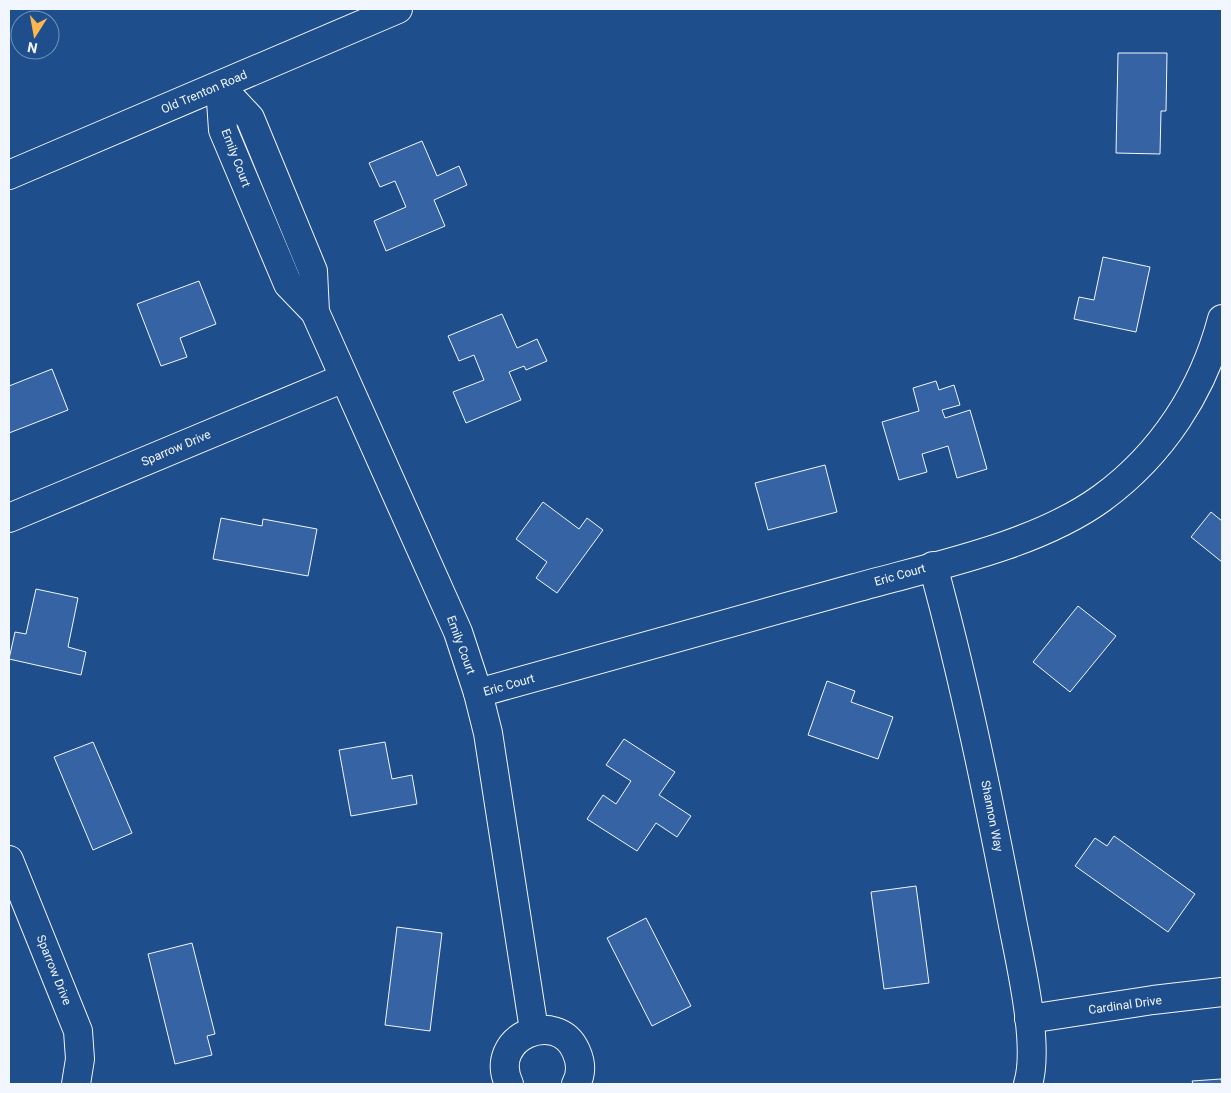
<svg xmlns="http://www.w3.org/2000/svg" width="1231" height="1093" font-family="Roboto,sans-serif">
<style>
.building{fill:#3563a3;stroke:#f2f6ff}
.lines{fill:none;stroke-linecap:round;stroke-linejoin:round}
.minor-casing{stroke:#f2f6ff;stroke-width:30}
.major-casing{stroke:#f2f6ff;stroke-width:30}
.minor{stroke:#1f4e8c;stroke-width:28}
.major{stroke:#1f4e8c;stroke-width:28}
.labels{text-anchor:middle;dominant-baseline:central;stroke-width:4;stroke-linejoin:round;paint-order:stroke}
.street-label{font-size:12px;fill:#f2f6ff;stroke:#1f4e8c}
</style>
<rect width="100%" height="100%" fill="#1f4e8c"/>
<g class="building">
<polygon points="1118,53 1167,53 1166,111 1161,111 1160,154 1116,153"/>
<polygon points="422,141 437,176 459,166 467,185 434,200 445,226 386,251 374,221 406,207 395,181 380,187 369,163"/>
<polygon points="1103,257 1150,267 1136,332 1074,319 1079,297 1094,300"/>
<polygon points="199,281 216,324 180,338 187,357 161,366 137,304"/>
<polygon points="502,314 517,348 537,339 547,361 526,370 524,366 509,372 521,400 466,423 453,392 484,380 474,355 459,361 448,336"/>
<polygon points="52,369 68,410 9,433 9,386"/>
<polygon points="936,381 939,390 954,385 960,405 942,410 945,418 970,410 987,469 957,478 948,446 922,454 927,472 899,480 882,422 919,411 913,388"/>
<polygon points="825,465 837,512 768,530 755,483"/>
<polygon points="543,502 579,529 587,518 603,530 557,593 536,578 547,562 516,539"/>
<polygon points="1211,512 1222,521 1222,562 1191,537"/>
<polygon points="221,518 262,526 263,519 317,529 308,576 213,559"/>
<polygon points="36,589 78,598 68,647 86,652 81,675 9,659 15,632 26,634"/>
<polygon points="1078,606 1116,636 1070,692 1033,662"/>
<polygon points="827,681 855,691 851,702 893,717 878,759 808,735"/>
<polygon points="624,739 675,772 659,795 691,816 677,837 656,823 637,851 587,819 603,795 616,804 631,781 606,765"/>
<polygon points="93,742 132,833 93,850 54,757"/>
<polygon points="385,742 392,779 412,775 417,804 351,816 339,750"/>
<polygon points="1114,836 1195,894 1168,932 1075,866 1095,838 1107,846"/>
<polygon points="916,886 929,983 884,989 871,892"/>
<polygon points="646,918 691,1006 652,1026 607,938"/>
<polygon points="397,927 442,933 430,1031 385,1025"/>
<polygon points="192,943 215,1034 207,1036 212,1055 175,1064 148,954"/>
<polygon points="1221,1079 1222,1084 1193,1084 1192,1081"/>
</g>
<g class="lines">
<g class="minor-casing">
<g id="minor">
<polyline points="220,86 250,118 313,271 315,312 458,632 478,693 488,733 534,1030"/>
<polyline points="220,86 223,130 288,284 315,312"/>
<polyline points="9,518 344,378"/>
<path d="M933,566C965,683 989,801 1012,920C1020,962 1040,1045 1028,1084"/>
<path d="M478,693C603,658 729,623 855,588C934,566 1036,546 1102,498C1162,454 1203,391 1222,319"/>
<polyline points="9,860 78,1031 80,1059 76,1084"/>
<polyline points="1029,1019 1153,1000 1222,992"/>
<path d="M509,1084C487,1037 557,1008 576,1051C581,1062 582,1073 576,1084"/>
</g>
</g>
<g class="major-casing">
<polyline id="major" points="9,175 398,9"/>
</g>
<use href="#minor" class="minor"/>
<use href="#major" class="major"/>
</g>
<g class="labels">
<g class="street-label">
<text transform="translate(204 92) rotate(-23)">Old Trenton Road</text>
<text transform="translate(236 158) rotate(69)">Emily Court</text>
<text transform="translate(176 448) rotate(-23)">Sparrow Drive</text>
<text transform="translate(900 575) rotate(-16)">Eric Court</text>
<text transform="translate(461 645) rotate(70)">Emily Court</text>
<text transform="translate(509 685) rotate(-16)">Eric Court</text>
<text transform="translate(992 816) rotate(79)">Shannon Way</text>
<text transform="translate(54 970) rotate(68)">Sparrow Drive</text>
<text transform="translate(1125 1005) rotate(-8)">Cardinal Drive</text>
</g>
</g>
<rect width="1231" height="1093" fill="none" stroke="#f2f6ff" stroke-width="20"/>
<g transform="translate(35 35) rotate(191)"><circle r="24" fill="#1f4e8c" stroke="#7391ba"/>
<path d="M0-4L9 19L0 12L-9 19Z" fill="#ffb74d"/>
<text y="-8" font-size="14" font-weight="bold" text-anchor="middle" fill="#f2f6ff">N</text>
</g>
</svg>
